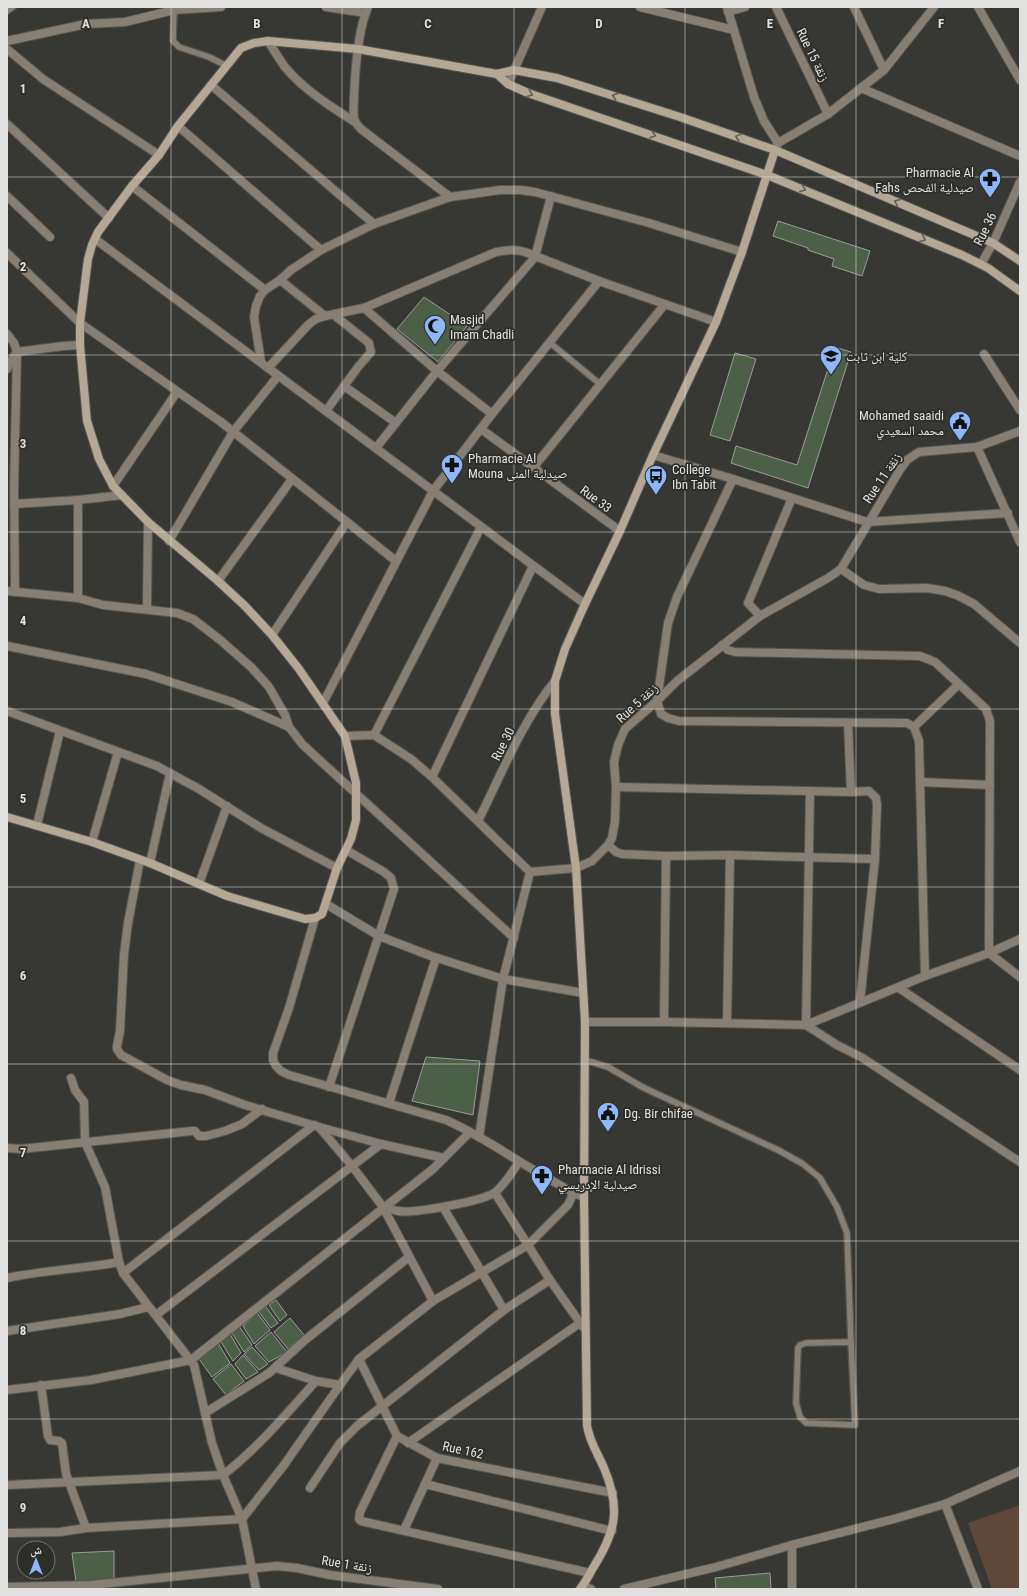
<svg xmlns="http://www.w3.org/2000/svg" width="1027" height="1596" font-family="'Roboto Condensed','Noto Naskh Arabic',sans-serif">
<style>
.green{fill:#5f473a}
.building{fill:#4c5f47;stroke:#9a9d9a}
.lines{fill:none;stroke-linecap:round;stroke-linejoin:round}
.lane-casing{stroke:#565653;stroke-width:8}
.street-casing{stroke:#565653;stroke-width:10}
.secondary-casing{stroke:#565653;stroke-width:10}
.lane{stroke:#877f73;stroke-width:5.5}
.street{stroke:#877f73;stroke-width:8}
.secondary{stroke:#b4a895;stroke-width:8}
.oneway{stroke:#635e55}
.grid{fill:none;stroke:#e1e1df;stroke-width:1;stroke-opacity:0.55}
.labels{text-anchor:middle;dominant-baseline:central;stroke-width:3.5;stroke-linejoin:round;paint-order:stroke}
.street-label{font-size:13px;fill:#e1e1df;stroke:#2d2d2a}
.poi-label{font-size:13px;fill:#e1e1df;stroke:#2d2d2a;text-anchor:start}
.grid-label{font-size:13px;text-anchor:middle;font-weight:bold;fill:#e1e1df;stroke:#2d2d2a;stroke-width:3.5;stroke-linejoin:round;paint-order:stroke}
</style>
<rect width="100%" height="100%" fill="#373734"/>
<polygon class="green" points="1020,1505 1020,1589 992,1589 968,1523"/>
<g class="building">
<polygon points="778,221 870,251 862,276 832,266 834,259 808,250 808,248 773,236"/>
<polygon points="424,297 467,326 438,362 397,329"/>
<polygon points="835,347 851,352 808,488 731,463 736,446 797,465"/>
<polygon points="735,353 756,359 730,441 710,435"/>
<polygon points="426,1057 480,1061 473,1115 412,1101"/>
<polygon points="276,1300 287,1315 280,1321 269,1305"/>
<polygon points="266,1307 278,1323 271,1328 259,1312"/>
<polygon points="257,1313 270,1330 254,1344 243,1326"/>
<polygon points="290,1318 304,1335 288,1349 274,1332"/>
<polygon points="239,1326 252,1345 244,1352 232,1333"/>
<polygon points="271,1332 287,1352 269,1362 255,1346"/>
<polygon points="230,1334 241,1353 233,1361 221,1342"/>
<polygon points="218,1343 230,1363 212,1377 199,1359"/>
<polygon points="252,1347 268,1364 259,1370 244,1354"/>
<polygon points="243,1355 258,1372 246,1379 235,1364"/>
<polygon points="231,1364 244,1381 226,1395 213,1379"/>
<polygon points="114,1551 114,1580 76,1582 72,1553"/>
<polygon points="770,1573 771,1589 716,1589 715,1578"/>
</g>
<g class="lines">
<g class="lane-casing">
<g id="lane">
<polyline points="174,10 173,41 179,47 209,57 227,66"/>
<polyline points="7,11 13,7"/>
<polyline points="549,342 600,384"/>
<polyline points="585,1060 608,1067 644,1088 778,1150 803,1164 820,1178 837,1207 847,1233 851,1342"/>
<polygon points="851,1342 855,1425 806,1423 800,1417 796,1403 798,1348 800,1345 806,1343"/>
</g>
</g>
<g class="street-casing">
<g id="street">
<polyline points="326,7 366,13"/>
<path d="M368,7C358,30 355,71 354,97C354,104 353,112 354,118C355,123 358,126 361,129L450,197"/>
<polyline points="640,7 734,30"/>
<polyline points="727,7 754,97 764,121 778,143"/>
<polyline points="776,7 828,114"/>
<polyline points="854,7 884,70"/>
<polyline points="978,7 1020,80"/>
<polyline points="728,12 745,7"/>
<polyline points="7,41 86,24 125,22 174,10 221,7"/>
<path d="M268,41C274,50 279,59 285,67C303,89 331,107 355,122"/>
<polyline points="7,49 43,79 159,155"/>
<polyline points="508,84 542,7"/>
<polyline points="211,85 374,224"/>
<polyline points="861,88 1020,156"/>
<polyline points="7,124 109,218"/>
<polyline points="178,126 321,250"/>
<polyline points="775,150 778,143 828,114 884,70 934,7"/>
<polyline points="132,186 265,290"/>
<polyline points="7,196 50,237"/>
<polyline points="95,239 585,604"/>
<polyline points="7,253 80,323 221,422 396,561"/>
<polyline points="981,264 993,243 1020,182"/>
<polyline points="280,280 325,316"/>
<polyline points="364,308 437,371 492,414"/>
<polyline points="7,334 14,343 17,352 14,487 15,592"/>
<polyline points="984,354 1020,410"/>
<polyline points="261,362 254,317 256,306 260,296 265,290 280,280 291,270 321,250 374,224 450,197 500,190 520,190 535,192 649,223 742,252"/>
<path d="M268,368L309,324L316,319L325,316L364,308L496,252C507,250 514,249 525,252L599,281L716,322"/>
<polyline points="7,369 12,359 17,352 63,346 80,345"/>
<polyline points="344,386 396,423"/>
<polyline points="326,411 358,367 371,352 369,343 334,315"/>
<polyline points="481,429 620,531"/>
<polyline points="977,447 1020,542"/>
<polyline points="376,448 437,371 535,257 551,196"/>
<polyline points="653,455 733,479 867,522 1008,513"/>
<polyline points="533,468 665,304"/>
<polyline points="733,479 677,597 668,623 657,701 661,714 668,718 679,721 907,723 914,727 919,741 925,976"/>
<polyline points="113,486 177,392"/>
<polyline points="14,504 78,500 122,495"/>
<polyline points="169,541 233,432 278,376"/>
<polyline points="841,569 901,468 907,460 919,452 977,447 1020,431"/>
<polyline points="218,581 292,479"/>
<polyline points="7,591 78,598 103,605 177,613 193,619 219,639 251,667 269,687 285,715 289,727 303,745 514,938"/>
<polyline points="78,598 78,500"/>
<polyline points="147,609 148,522"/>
<polyline points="760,616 748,603 792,498"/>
<polyline points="272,635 347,522"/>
<polyline points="722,645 728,650 735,652 920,656 935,662 986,709 990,721 989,953 1020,977"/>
<polyline points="7,646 146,674 232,702 289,727"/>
<polyline points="323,703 433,491 492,414 599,281"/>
<polyline points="7,711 157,766 199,789 261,828 337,868"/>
<polyline points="848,723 851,792"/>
<polyline points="914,727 959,684"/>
<polyline points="374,735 481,527"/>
<polyline points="345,736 374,735 411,759 432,777 530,872 576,868 592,861 608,845 612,838 615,821 616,787 614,762 618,745 625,729 657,701 677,681 760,616 828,578 841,569 864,585 879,589 927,588 945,591 959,596 974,604 1020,643"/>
<polyline points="432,777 533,566"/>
<polyline points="920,782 990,785"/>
<polyline points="616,787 851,792 869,791 876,798 877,805 875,859 860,1002"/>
<polyline points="810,791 806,1025 837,1045 861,1057 1020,1162"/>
<path d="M478,821C501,775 523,720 555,681"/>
<polyline points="37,825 60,731"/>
<polyline points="92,842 118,752"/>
<polyline points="608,845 616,852 622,854 666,856 730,855 875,859"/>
<polyline points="140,860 128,923 124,954 120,1031 117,1046 117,1049 121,1055 167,1080 181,1085 205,1090 245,1105 319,1127 381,1144 444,1158"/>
<polyline points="150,863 170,773"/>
<polyline points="199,884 227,806"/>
<polyline points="326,904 379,936 431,956 503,979 583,993"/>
<path d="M315,918L289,1008L273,1053V1060L276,1066L281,1071L289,1075L446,1120C483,1136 516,1161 551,1180C563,1187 572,1193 584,1197"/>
<polyline points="899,988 1020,1070"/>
<polyline points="585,1022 664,1022 806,1025 925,976 989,953 1020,939"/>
<polyline points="664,1022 666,856"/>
<polyline points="727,1023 730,855"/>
<polyline points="71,1078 75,1090 84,1102 85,1142 105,1187 119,1262 123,1273 194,1365 212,1443 223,1475 242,1519 256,1589"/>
<polyline points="329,1087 394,889 391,878 384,872 346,850"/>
<polyline points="389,1103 436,958"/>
<polyline points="319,1127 352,1166 383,1207 433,1301"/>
<polyline points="479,1137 503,979 530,872"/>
<polyline points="7,1148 21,1149 192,1131 195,1131 199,1136 206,1136 225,1131 242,1124 262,1109"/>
<polyline points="495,1193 550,1280 583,1327"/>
<path d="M383,1207C388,1208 393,1210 398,1211C413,1214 482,1201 494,1193C502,1188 513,1171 519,1162"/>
<polyline points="443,1207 504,1310"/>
<polyline points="123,1273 314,1125"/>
<path d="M7,1278C44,1270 82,1269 119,1262"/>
<polyline points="156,1315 381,1144"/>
<polyline points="7,1331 120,1314 148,1307"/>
<polyline points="359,1359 397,1436 437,1458 613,1493"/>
<polyline points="276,1368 316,1381 340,1385"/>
<polyline points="41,1385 48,1436 50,1440 59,1441 62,1443 66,1474 86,1528"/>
<polyline points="7,1390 91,1380 191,1360 433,1169 470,1132"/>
<polyline points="205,1413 269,1373 305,1340 409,1257"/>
<polyline points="397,1436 360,1512 359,1519 361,1521 590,1573"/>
<polyline points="408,1443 580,1323"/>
<polyline points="425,1484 612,1531"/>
<path d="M7,1485L223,1475C258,1448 286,1414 316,1381"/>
<polyline points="310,1488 340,1443 357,1426 504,1310 550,1280"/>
<polyline points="945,1504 978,1589"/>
<polyline points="404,1530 437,1458"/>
<polyline points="7,1533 60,1532 86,1528 242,1519 284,1465 340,1385 359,1359 433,1301 528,1245 568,1205 573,1194"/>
<polyline points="583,1586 591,1589"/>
<polyline points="7,1587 91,1585 277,1566 297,1568 330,1575 438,1589"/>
<polyline points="624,1589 716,1567 792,1545 894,1519 945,1504 1020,1471"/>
<polyline points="792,1589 792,1545"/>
</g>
</g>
<g class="secondary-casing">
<g id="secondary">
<polyline points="497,74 508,84 528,93 767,175 962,255 988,268 1020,291"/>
<polyline points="7,817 92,842 150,863 227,896 305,919 315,918 322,914 337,868 351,839 356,820 356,783 345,736 299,669 272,635 245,606 218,581 148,522 113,486 99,459 87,421 80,345 80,323 88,259 92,245 98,232 132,186 159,155 178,126 241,48 254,43 268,41 358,49 497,74 514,70 557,78 680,117 775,150 993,243 1020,261"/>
<path d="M580,1589C585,1583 589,1575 593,1568C616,1532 621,1508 604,1468C598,1454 589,1441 587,1425L584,1197L585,1022L576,868L555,714V681L565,649L585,604L620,531L653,455L716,322L742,252L775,150"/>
</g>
</g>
<use href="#lane" class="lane"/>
<use href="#street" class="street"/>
<use href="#secondary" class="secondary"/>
</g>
<defs><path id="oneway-chevron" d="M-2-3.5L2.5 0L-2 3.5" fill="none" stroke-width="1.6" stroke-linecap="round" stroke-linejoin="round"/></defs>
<g class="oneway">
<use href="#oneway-chevron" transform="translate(530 94) rotate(21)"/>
<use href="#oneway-chevron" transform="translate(615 96) rotate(-162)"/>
<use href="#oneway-chevron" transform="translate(653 135) rotate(19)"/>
<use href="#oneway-chevron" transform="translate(738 137) rotate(-161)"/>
<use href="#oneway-chevron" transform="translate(803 189) rotate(22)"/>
<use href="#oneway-chevron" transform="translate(897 202) rotate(-157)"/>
<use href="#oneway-chevron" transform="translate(923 239) rotate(23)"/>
</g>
<path class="grid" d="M171,7V1589M342,7V1589M514,7V1589M685,7V1589M856,7V1589M7,177H1020M7,355H1020M7,532H1020M7,709H1020M7,887H1020M7,1064H1020M7,1241H1020M7,1419H1020"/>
<defs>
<g id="pharmacy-pin" transform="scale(1.15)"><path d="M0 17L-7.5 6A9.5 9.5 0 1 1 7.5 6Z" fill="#8db9fc" stroke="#2d2d2a"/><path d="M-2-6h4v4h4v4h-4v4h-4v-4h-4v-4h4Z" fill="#111"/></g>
<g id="mosque-pin" transform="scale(1.15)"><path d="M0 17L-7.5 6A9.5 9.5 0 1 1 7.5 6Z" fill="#8db9fc" stroke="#2d2d2a"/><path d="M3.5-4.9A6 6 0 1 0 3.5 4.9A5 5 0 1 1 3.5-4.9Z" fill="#111"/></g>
<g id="school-pin" transform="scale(1.15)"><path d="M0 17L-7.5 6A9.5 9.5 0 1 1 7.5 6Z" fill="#8db9fc" stroke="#2d2d2a"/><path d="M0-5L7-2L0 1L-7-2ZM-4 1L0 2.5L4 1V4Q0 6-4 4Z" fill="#111"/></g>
<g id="civic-pin" transform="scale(1.15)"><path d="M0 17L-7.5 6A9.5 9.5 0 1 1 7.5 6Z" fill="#8db9fc" stroke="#2d2d2a"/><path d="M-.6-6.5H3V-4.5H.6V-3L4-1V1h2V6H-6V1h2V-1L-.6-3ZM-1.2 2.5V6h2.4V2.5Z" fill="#111"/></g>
<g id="bus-pin" transform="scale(1.15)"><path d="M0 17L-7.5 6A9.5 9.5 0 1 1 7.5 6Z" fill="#8db9fc" stroke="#2d2d2a"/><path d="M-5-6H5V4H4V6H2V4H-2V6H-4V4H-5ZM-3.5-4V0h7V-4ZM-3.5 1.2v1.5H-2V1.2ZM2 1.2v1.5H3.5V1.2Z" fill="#111"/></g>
</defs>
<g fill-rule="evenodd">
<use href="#pharmacy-pin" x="990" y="179"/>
<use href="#mosque-pin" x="435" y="326"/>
<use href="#school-pin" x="831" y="356"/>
<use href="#civic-pin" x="960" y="422"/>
<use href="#pharmacy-pin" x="452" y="465"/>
<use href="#bus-pin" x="656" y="476"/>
<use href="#civic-pin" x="608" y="1113"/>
<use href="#pharmacy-pin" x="542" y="1176"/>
</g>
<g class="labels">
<g class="street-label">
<text transform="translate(813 55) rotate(64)">Rue 15 زنقة</text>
<text transform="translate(985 229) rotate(-64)">Rue 36</text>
<text transform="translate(882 478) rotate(-56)">Rue 11 زنقة</text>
<text transform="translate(596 499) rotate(36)">Rue 33</text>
<text transform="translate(637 703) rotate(-43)">Rue 5 زنقة</text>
<text transform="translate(503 744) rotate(-63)">Rue 30</text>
<text transform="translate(463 1450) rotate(12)">Rue 162</text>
<text transform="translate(347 1564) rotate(9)">Rue 1 زنقة</text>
</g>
<g class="poi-label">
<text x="974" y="172" text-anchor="end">Pharmacie Al<tspan x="974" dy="15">Fahs صيدلية الفحص</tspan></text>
<text x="450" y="319">Masjid<tspan x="450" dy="15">Imam Chadli</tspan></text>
<text x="846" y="356">كلية ابن ثابت</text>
<text x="944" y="415" text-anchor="end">Mohamed saaidi<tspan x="944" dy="15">محمد السعيدي</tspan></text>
<text x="468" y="458">Pharmacie Al<tspan x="468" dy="15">Mouna صيدلية المنى</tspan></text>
<text x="672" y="469">College<tspan x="672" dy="15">Ibn Tabit</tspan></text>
<text x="624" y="1113">Dg. Bir chifae</text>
<text x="558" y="1169">Pharmacie Al Idrissi<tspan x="558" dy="15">صيدلية الإدريسي</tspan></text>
</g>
</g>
<g class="grid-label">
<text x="86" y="28">A</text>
<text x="257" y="28">B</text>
<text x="428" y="28">C</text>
<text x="599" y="28">D</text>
<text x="770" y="28">E</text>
<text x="941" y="28">F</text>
<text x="23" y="93">1</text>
<text x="23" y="271">2</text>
<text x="23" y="448">3</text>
<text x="23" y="625">4</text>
<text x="23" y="803">5</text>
<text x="23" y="980">6</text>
<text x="23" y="1157">7</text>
<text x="23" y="1335">8</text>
<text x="23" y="1512">9</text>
</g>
<rect width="1027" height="1596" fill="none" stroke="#e1e1df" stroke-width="16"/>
<g transform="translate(36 1560)"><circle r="19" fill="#2d2d2a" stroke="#757572"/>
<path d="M0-3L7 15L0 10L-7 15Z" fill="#8db9fc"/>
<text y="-6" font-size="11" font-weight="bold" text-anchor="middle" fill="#e1e1df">ش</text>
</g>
</svg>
